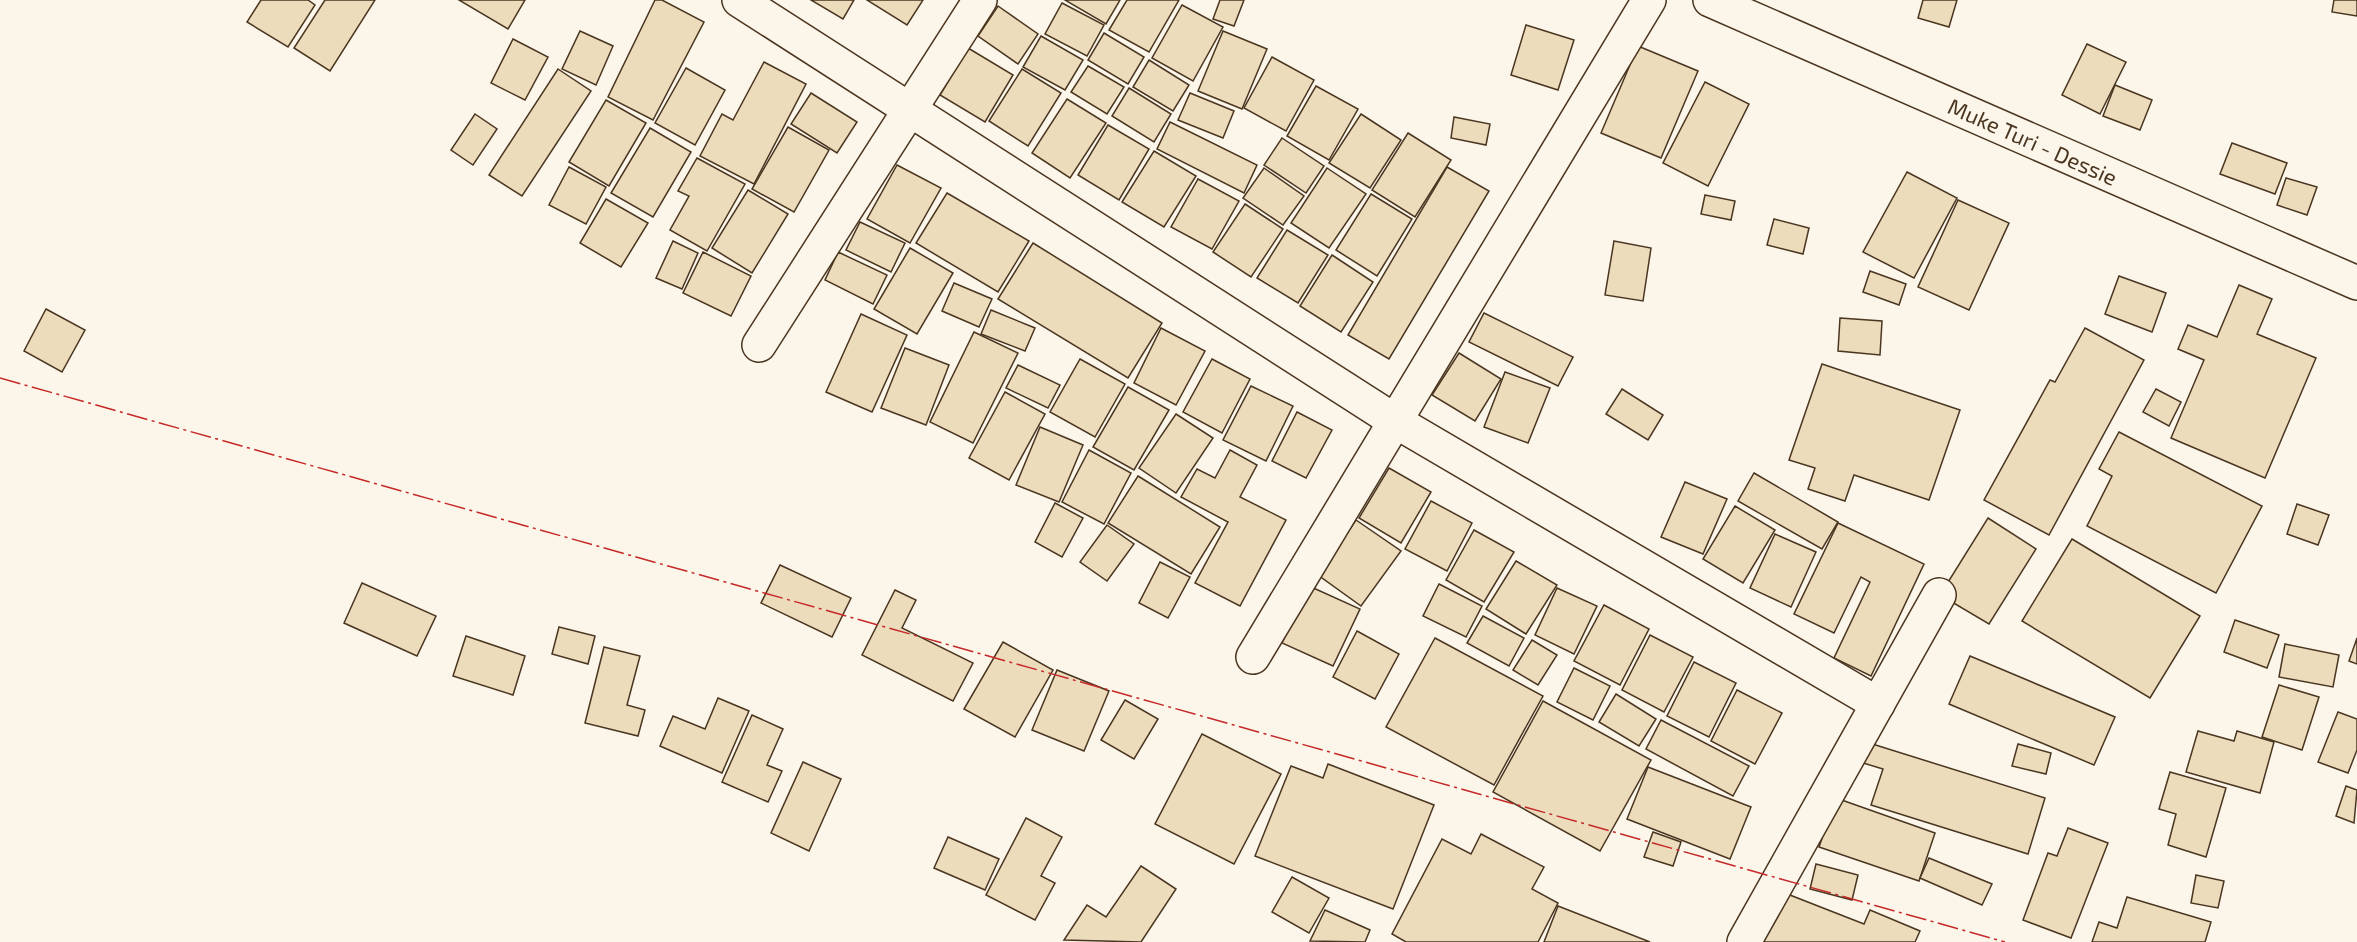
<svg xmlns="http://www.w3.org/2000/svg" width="2357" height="942" font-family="'Exo 2',sans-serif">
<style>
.building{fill:#ecdcbc;stroke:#4a3520;stroke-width:1.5}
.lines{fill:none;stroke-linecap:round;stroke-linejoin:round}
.minor-casing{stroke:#4a3520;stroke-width:36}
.secondary-casing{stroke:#4a3520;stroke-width:36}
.minor{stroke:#fbf6e9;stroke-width:33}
.secondary{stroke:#fbf6e9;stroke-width:33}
.power{stroke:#c62828;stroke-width:1.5;stroke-dasharray:21 4.5 3 4.5;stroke-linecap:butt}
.labels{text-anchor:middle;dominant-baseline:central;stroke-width:4.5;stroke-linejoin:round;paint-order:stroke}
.street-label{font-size:22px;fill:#4a3520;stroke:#fbf6e9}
</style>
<rect width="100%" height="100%" fill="#fbf6e9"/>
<g class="building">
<polygon points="261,0 308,0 315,5 288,47 247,22"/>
<polygon points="325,0 375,0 330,71 294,48"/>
<polygon points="459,0 525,0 508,29"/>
<polygon points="655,0 662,0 704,22 653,120 608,97"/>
<polygon points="811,0 854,0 843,19"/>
<polygon points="867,0 923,0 907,25"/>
<polygon points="1065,0 1120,0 1106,24"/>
<polygon points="1127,0 1179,0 1149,52 1109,30"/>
<polygon points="1220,0 1244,0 1234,26 1213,19"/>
<polygon points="1923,0 1957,0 1949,27 1918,18"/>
<polygon points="2334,0 2357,0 2357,16 2332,12"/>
<polygon points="1062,3 1104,25 1087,56 1045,34"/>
<polygon points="1182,5 1223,27 1193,81 1152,58"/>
<polygon points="998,6 1038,34 1018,64 978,36"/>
<polygon points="1526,25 1574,40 1558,90 1511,75"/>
<polygon points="580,31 613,46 596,85 562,69"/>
<polygon points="1223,31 1267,49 1242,109 1198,91"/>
<polygon points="1104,33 1144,57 1128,84 1088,60"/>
<polygon points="1041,36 1083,60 1065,90 1023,67"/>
<polygon points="513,39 548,57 525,100 491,83"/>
<polygon points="2087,44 2126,62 2100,114 2062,95"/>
<polygon points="1638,46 1698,71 1661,158 1601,133"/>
<polygon points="968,48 1013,75 985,122 940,95"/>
<polygon points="1272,57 1314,80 1286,131 1244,108"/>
<polygon points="1149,60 1189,85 1173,111 1133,87"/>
<polygon points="764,62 806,84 754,184 700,156 722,114 733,120"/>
<polygon points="1088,66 1124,87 1107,114 1071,92"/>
<polygon points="686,68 725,90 695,145 655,123"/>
<polygon points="558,69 591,91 522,196 489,175"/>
<polygon points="1022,69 1061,93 1028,146 989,121"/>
<polygon points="1705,82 1749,104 1708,186 1663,163"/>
<polygon points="2115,85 2152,100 2140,130 2103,116"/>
<polygon points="1316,86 1358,109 1329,160 1287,136"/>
<polygon points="1129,88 1171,114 1154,142 1112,116"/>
<polygon points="811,93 857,122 837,153 791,124"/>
<polygon points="1190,93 1234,111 1223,138 1178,120"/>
<polygon points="1067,99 1106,123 1070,178 1032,153"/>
<polygon points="606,100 646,123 609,186 569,162"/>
<polygon points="475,114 497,129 473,165 451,150"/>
<polygon points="1361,114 1401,140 1370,188 1329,163"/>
<polygon points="1454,117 1490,124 1486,145 1451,138"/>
<polygon points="1170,122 1257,165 1244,193 1157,149"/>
<polygon points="1108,125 1149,149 1119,200 1078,175"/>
<polygon points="788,127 829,150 794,212 752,189"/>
<polygon points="650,128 691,152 653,217 611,193"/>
<polygon points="1408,133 1451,160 1415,217 1372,190"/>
<polygon points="1282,138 1324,166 1306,193 1264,165"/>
<polygon points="2232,143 2287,163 2275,194 2220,174"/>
<polygon points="1154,151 1196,176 1164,227 1122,202"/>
<polygon points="697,158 745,184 707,251 670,230 689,196 678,191"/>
<polygon points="897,165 941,188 910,243 867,219"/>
<polygon points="569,167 606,187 586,224 549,205"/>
<polygon points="1447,167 1489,191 1389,359 1348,335"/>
<polygon points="1264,168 1304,196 1283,225 1243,198"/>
<polygon points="1327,168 1366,194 1329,248 1291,223"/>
<polygon points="1907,172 1957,198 1914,278 1863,252"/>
<polygon points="2286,178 2317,187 2307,215 2277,205"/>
<polygon points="1198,179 1239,201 1212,249 1171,227"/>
<polygon points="748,190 788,214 752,273 712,248"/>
<polygon points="947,193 1029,241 998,292 916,243"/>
<polygon points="1371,194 1412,219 1377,276 1336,250"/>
<polygon points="1705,195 1735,201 1731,220 1701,214"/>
<polygon points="606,199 648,223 621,267 580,243"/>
<polygon points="1958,200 2009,223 1969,310 1918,287"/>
<polygon points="1245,204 1283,229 1251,277 1213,252"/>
<polygon points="1774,219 1809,228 1803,254 1767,245"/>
<polygon points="860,222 905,243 891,272 846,250"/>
<polygon points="1287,230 1328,255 1298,303 1257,278"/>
<polygon points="673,241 698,253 682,289 656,278"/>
<polygon points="1614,241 1651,248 1643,301 1605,295"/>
<polygon points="1033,243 1162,323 1128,378 998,299"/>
<polygon points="910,248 953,273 917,334 874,309"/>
<polygon points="703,252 751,276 731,316 683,293"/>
<polygon points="838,252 887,275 873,304 825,280"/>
<polygon points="1332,255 1373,282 1341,332 1300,306"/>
<polygon points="1870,271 1906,284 1899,305 1863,292"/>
<polygon points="2119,276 2166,293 2152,332 2105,314"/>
<polygon points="954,283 992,299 979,327 942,311"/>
<polygon points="2239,285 2272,299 2257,334 2316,358 2265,478 2171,438 2204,360 2178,349 2188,325 2217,337"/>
<polygon points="46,309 85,330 62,372 24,351"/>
<polygon points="991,310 1035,328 1025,351 981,334"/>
<polygon points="1484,313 1573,357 1558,386 1469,342"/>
<polygon points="861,314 907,335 872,412 826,392"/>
<polygon points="1840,318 1882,321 1880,355 1838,351"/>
<polygon points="1161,328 1205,351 1176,405 1134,383"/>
<polygon points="2085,328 2144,360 2049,535 1984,500 2050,380 2055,382"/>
<polygon points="974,332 1018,353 973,443 930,422"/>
<polygon points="905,348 949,365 926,425 881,408"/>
<polygon points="1459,353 1501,379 1475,421 1432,395"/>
<polygon points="1080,359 1125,384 1095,437 1050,412"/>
<polygon points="1212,359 1250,379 1222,433 1183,412"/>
<polygon points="1822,364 1960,410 1929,500 1854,475 1845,501 1808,489 1815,468 1789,460"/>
<polygon points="1018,365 1060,385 1048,408 1006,388"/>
<polygon points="1505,372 1550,388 1528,443 1484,427"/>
<polygon points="1251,386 1293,406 1266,461 1223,440"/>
<polygon points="1128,387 1169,410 1134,470 1093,447"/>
<polygon points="1622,389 1663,415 1648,440 1606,414"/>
<polygon points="2156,389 2181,402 2169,426 2143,412"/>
<polygon points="1005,392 1045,414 1009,480 969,458"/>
<polygon points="1297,412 1332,430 1306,478 1272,461"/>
<polygon points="1176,414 1213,438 1176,493 1139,468"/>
<polygon points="1040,427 1083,445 1059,502 1016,485"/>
<polygon points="2119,432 2262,506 2216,593 2087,526 2112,476 2099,469"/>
<polygon points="1089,450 1131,473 1104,524 1062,502"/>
<polygon points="1230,450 1257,465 1240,497 1286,520 1240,606 1195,583 1228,522 1181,497 1197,469 1215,478"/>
<polygon points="1389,468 1431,492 1401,543 1359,518"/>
<polygon points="1754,473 1838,522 1822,549 1738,501"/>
<polygon points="1138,476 1220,527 1191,574 1108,523"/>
<polygon points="1685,482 1727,499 1703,554 1661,537"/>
<polygon points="1431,501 1472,523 1447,571 1405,549"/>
<polygon points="1055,503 1083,518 1062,557 1035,542"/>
<polygon points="2297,504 2329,515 2318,545 2287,534"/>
<polygon points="1735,506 1775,530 1743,583 1703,559"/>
<polygon points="1988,518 2036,549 1989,624 1940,595"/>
<polygon points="1356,520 1401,551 1361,606 1318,575"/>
<polygon points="1838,523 1924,564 1871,676 1834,658 1870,582 1861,577 1834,633 1794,614"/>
<polygon points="1107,525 1134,544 1107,581 1080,562"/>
<polygon points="1474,530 1514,552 1484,602 1446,580"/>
<polygon points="1775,534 1816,552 1791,607 1750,588"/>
<polygon points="2072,539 2200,616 2150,698 2022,621"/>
<polygon points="1516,561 1557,585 1526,634 1486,609"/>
<polygon points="1160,562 1190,577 1168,618 1139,603"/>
<polygon points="780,565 851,598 832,637 761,603"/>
<polygon points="362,583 436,616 417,656 344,623"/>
<polygon points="1439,584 1482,606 1466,637 1423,616"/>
<polygon points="1309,586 1360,609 1333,666 1282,643"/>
<polygon points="1557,588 1597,606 1574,654 1535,635"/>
<polygon points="895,590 916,600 902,628 973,663 953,701 862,655"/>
<polygon points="1604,605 1649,629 1620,685 1574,661"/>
<polygon points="1483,616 1524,638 1509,666 1467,643"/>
<polygon points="2235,620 2279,635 2267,668 2224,652"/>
<polygon points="559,627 595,636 588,664 552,654"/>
<polygon points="1357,631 1399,654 1375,699 1333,677"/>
<polygon points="1650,635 1693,657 1664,712 1622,690"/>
<polygon points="466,636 525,656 513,695 453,676"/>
<polygon points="1435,638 1543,696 1494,785 1386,727"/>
<polygon points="2357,638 2357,664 2349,661"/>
<polygon points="1532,640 1557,655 1538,685 1513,670"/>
<polygon points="1003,642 1053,670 1015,737 964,709"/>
<polygon points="2285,644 2339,655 2333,687 2279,677"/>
<polygon points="604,647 640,656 627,705 645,710 638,736 585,723"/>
<polygon points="1970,656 2115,717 2094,765 1949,704"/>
<polygon points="1694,662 1736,683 1709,737 1667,716"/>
<polygon points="1574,668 1610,686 1593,720 1557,702"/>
<polygon points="1057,670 1109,691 1084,751 1032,730"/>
<polygon points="2279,685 2319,697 2302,750 2262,737"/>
<polygon points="1737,690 1782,713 1755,764 1711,741"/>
<polygon points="1616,694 1656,719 1639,746 1599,722"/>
<polygon points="718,698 749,711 722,773 660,746 673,716 705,729"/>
<polygon points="1125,700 1158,719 1134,759 1101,740"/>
<polygon points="1543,701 1651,760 1600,851 1493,792"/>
<polygon points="2338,712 2357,719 2357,750 2348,773 2318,762"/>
<polygon points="752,715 783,729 767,765 782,771 768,802 722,782"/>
<polygon points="1661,720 1749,766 1733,796 1646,749"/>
<polygon points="2198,731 2234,741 2237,731 2274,742 2260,793 2186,772"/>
<polygon points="1202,734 1281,774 1234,864 1155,824"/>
<polygon points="1866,742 2045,798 2028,854 1871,805 1883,769 1860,762"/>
<polygon points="2018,744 2051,753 2046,774 2012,766"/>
<polygon points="803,762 841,779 809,851 771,833"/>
<polygon points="1328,764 1434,805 1393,909 1255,856 1291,766 1323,778"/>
<polygon points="1648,767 1751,807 1730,859 1627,819"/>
<polygon points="2170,772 2226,788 2206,857 2168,845 2176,814 2159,809"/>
<polygon points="2346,786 2357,790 2354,823 2336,816"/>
<polygon points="1836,798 1935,833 1919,881 1819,847"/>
<polygon points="1026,818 1062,837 1041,876 1055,883 1035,920 986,895"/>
<polygon points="2068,828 2108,843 2071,938 2023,920 2048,853 2057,856"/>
<polygon points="1653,832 1681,842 1673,866 1644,857"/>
<polygon points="1481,834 1544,867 1532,889 1558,903 1538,942 1406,942 1392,934 1442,839 1471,854"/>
<polygon points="948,837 999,859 985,890 934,868"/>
<polygon points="1929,858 1992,884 1982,905 1920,878"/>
<polygon points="1816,864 1858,875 1852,900 1810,889"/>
<polygon points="1141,866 1176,889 1141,942 1064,940 1087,905 1106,917"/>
<polygon points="2196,875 2224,881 2218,908 2191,903"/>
<polygon points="1292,877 1329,898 1309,933 1272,912"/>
<polygon points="1777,890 1864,924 1870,910 1920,931 1915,942 1756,942"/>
<polygon points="2127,897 2211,922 2205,942 2092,942 2099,922 2117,928"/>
<polygon points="1558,906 1650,942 1544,942"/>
<polygon points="1325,910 1370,930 1365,942 1310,941"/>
</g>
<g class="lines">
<g class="minor-casing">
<g id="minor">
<polyline points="739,0 1395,421 1878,704"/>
<polyline points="759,345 980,0"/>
<polyline points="1253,657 1649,0"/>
<polyline points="1744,942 1939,595"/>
</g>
</g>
<g class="secondary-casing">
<polyline id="secondary" points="1710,0 2357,283"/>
</g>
<use href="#minor" class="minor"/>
<use href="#secondary" class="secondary"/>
<polyline class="power" points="0,378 2005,942"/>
</g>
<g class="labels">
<g class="street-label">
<text transform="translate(2033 141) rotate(24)">Muke Turi - Dessie</text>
</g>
</g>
</svg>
